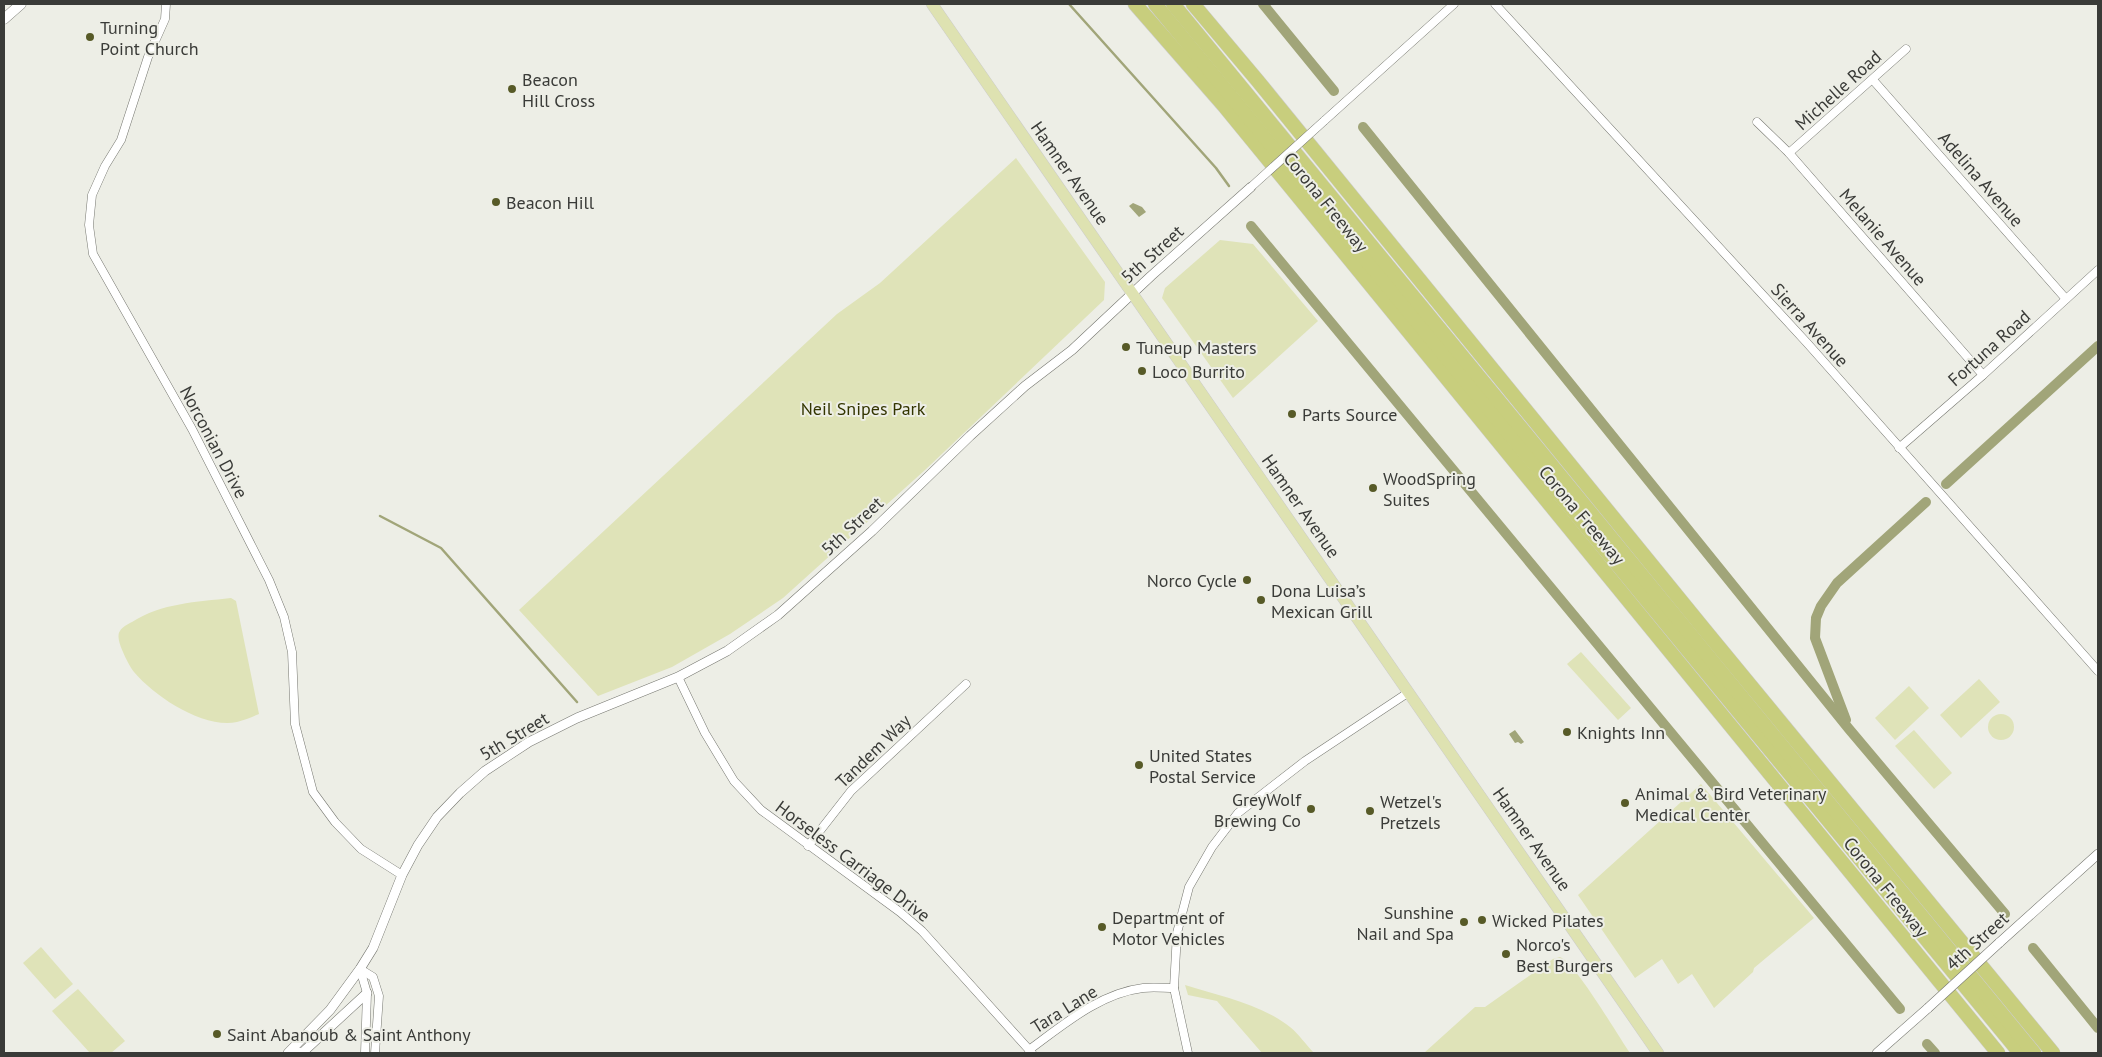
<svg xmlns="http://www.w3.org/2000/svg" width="2102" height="1057" font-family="'PT Sans',sans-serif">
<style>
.green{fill:#dfe3b8}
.water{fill:#a1a579}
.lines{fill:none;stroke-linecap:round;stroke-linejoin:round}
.stream{stroke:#a1a579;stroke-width:2.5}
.canal{stroke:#a1a579;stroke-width:10}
.minor-casing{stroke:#767770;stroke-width:9}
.tertiary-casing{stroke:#767770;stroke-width:10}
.secondary-casing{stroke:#767770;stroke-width:11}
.primary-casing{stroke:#cccccb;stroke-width:12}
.motorway-casing{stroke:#cccccb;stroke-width:15}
.minor{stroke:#fff;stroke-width:8}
.tertiary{stroke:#fff;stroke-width:9}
.secondary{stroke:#fff;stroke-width:10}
.primary{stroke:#dee2b1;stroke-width:11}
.motorway{stroke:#c8ce7d;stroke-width:14}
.minor-bridge-casing{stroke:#767770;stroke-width:9;stroke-linecap:butt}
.tertiary-bridge-casing{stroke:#767770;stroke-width:10;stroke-linecap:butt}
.minor-bridge{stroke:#fff;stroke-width:8}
.tertiary-bridge{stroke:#fff;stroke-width:9}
.poi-dot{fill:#575a27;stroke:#edeee6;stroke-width:2}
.labels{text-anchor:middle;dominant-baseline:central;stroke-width:4;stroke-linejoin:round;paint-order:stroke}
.poi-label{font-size:18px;fill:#3a3b38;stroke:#edeee6;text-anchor:start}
.street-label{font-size:18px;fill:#3a3b38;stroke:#edeee6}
.park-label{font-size:18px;fill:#333500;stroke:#edeee6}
</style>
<rect width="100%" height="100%" fill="#edeee6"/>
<g class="green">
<polygon points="1016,158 1105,282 1104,300 925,470 783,598 730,634 672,667 598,696 519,610 837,314 880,283"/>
<polygon points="1220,240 1253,244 1318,321 1233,398 1162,298 1165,288"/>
<path d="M231,598L236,601L259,714C252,717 245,720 237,722C204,729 155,697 134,672C130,667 126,659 123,652C121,647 116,636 120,631C122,627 128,624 132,622C162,603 196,602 231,598Z"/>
<polygon points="1581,652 1631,708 1618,720 1567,664"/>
<polygon points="1979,679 2000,702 1961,738 1940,715"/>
<polygon points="1909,686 1929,708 1895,740 1875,718"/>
<circle cx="2001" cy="727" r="13"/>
<polygon points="1914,730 1952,773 1934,789 1895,746"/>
<polygon points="1701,784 1814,918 1754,968 1753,972 1714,1008 1692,974 1678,984 1662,959 1635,978 1578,895"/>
<polygon points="41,947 73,984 55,999 23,963"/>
<path d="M1560,957C1575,962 1618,1036 1630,1053H1424L1475,1007H1485L1553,959Z"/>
<path d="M1185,985C1220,996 1261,1004 1290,1027C1299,1034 1306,1045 1314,1053H1262L1217,1001L1188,995Z"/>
<polygon points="78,989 125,1041 111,1053 90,1053 52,1011"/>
</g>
<g class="water">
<polygon points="1133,203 1142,207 1146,212 1139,217 1129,206"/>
<polygon points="1515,730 1524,742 1521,744 1518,742 1515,743 1509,734"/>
</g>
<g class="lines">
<g class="stream">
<polyline points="1069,4 1216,168 1229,186"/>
<polyline points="380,516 441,548 577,702"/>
</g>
<g class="canal">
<polyline points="1263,4 1334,91"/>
<polyline points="1363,127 1849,729 2005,914"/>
<polyline points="1251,226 1900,1009"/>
<polyline points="1946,484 2098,346"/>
<polyline points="1846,720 1815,638 1816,618 1821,606 1837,583 1926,502"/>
<polyline points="2033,948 2098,1028"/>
<polyline points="1927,1044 1935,1053"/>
</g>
<g class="minor-casing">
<g id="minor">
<polyline points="166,4 165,19 148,57 121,140 105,166 92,195 89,225 93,254 192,429 269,580 284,617 292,652 295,724 313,792 335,822 361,849 402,875"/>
<polyline points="1495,4 1808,344 2098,671"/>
<polyline points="1873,80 2066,299"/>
<polyline points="1324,121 1454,4"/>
<polyline points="1757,122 1789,153 1983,375"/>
<polyline points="1789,153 1906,49"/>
<polyline points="1899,448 1983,375 2098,270"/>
<polyline points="678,677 705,733 734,781 761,810 900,912 922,931 1032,1053"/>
<polyline points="808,846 851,791 966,684"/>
<polyline points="360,969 373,977 379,996 375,1053"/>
<polyline points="360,969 367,993 365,1053"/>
<path d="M1029,1050C1063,1025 1100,993 1143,988C1153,987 1164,988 1174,988"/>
<polyline points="1188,1053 1174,988 1177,933 1189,887 1212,847 1238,813 1305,761 1409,692"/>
</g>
</g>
<g class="tertiary-casing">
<g id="tertiary">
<polyline points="1999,943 2098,854"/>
<polyline points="288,1053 330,1010 360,969 373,948 402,875 418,845 437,817 460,793 485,771 529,742 577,718 678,677 727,651 778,615 872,531 970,436 1025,386 1072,350 1151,276 1251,187"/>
<polyline points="295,1053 303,1052 367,993"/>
<polyline points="1877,1053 1928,1008"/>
</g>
</g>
<g class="secondary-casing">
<polyline id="secondary" points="4,19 21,4"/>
</g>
<g class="primary-casing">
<polyline id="primary" points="932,4 1658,1053"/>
</g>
<g class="motorway-casing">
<g id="motorway">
<polyline points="1135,4 1225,107 1998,1053"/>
<polyline points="1155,4 2020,1053"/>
<polyline points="1173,4 2034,1053"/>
<polyline points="1193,4 1257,80 1704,629 2053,1053"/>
</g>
</g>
<use href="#minor" class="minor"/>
<use href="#tertiary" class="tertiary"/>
<use href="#secondary" class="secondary"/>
<use href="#primary" class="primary"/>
<use href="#motorway" class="motorway"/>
<g class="minor-bridge-casing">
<polyline id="minor-bridge" points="1251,187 1324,121"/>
</g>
<g class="tertiary-bridge-casing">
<polyline id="tertiary-bridge" points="1928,1008 1999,943"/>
</g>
<use href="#minor-bridge" class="minor-bridge"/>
<use href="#tertiary-bridge" class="tertiary-bridge"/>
</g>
<g class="poi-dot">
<circle cx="90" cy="37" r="5"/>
<circle cx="512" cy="89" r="5"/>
<circle cx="496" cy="202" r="5"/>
<circle cx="1126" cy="347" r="5"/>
<circle cx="1142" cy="371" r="5"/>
<circle cx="1292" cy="414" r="5"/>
<circle cx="1373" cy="488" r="5"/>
<circle cx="1247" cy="580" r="5"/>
<circle cx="1261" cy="600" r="5"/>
<circle cx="1567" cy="732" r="5"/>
<circle cx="1139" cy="765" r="5"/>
<circle cx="1625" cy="803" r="5"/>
<circle cx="1311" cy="809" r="5"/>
<circle cx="1370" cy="811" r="5"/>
<circle cx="1482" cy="920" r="5"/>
<circle cx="1464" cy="922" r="5"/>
<circle cx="1102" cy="927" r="5"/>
<circle cx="1506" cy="954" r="5"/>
<circle cx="217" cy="1034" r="5"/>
</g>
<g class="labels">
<g class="poi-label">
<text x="100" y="27">Turning<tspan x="100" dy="21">Point Church</tspan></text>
<text x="522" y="79">Beacon<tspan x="522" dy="21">Hill Cross</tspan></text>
<text x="506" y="202">Beacon Hill</text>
<text x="1136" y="347">Tuneup Masters</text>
<text x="1152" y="371">Loco Burrito</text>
<text x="1302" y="414">Parts Source</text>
<text x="1383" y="478">WoodSpring<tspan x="1383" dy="21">Suites</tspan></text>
<text x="1237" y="580" text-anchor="end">Norco Cycle</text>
<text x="1271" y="590">Dona Luisa’s<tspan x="1271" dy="21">Mexican Grill</tspan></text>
<text x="1577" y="732">Knights Inn</text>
<text x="1149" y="755">United States<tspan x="1149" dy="21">Postal Service</tspan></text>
<text x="1635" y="793">Animal &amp; Bird Veterinary<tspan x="1635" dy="21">Medical Center</tspan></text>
<text x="1301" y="799" text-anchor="end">GreyWolf<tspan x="1301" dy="21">Brewing Co</tspan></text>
<text x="1380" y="801">Wetzel's<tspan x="1380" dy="21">Pretzels</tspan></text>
<text x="1454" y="912" text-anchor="end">Sunshine<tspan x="1454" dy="21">Nail and Spa</tspan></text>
<text x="1112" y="917">Department of<tspan x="1112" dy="21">Motor Vehicles</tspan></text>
<text x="1492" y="920">Wicked Pilates</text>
<text x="1516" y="944">Norco's<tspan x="1516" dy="21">Best Burgers</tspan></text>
<text x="227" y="1034">Saint Abanoub &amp; Saint Anthony</text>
</g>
<g class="street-label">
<text transform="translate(1838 90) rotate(-42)">Michelle Road</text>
<text transform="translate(1070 173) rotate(55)">Hamner Avenue</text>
<text transform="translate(1981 179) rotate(49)">Adelina Avenue</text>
<text transform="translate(1326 202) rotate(51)">Corona Freeway</text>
<text transform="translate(1883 237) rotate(49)">Melanie Avenue</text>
<text transform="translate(1152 254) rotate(-42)">5th Street</text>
<text transform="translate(1810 325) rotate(48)">Sierra Avenue</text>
<text transform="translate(1989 348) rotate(-42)">Fortuna Road</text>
<text transform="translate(214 442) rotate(62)">Norconian Drive</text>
<text transform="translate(1301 506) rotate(55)">Hamner Avenue</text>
<text transform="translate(1582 515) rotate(50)">Corona Freeway</text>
<text transform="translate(852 526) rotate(-43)">5th Street</text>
<text transform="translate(514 736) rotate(-31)">5th Street</text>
<text transform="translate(873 751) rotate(-44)">Tandem Way</text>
<text transform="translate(1532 839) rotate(55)">Hamner Avenue</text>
<text transform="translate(853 861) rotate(37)">Horseless Carriage Drive</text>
<text transform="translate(1886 887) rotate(51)">Corona Freeway</text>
<text transform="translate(1977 941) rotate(-42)">4th Street</text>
<text transform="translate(1064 1009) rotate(-32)">Tara Lane</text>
</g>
<g class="park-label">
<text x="863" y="408">Neil Snipes Park</text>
</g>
</g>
<rect width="2102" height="1057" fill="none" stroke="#3a3b38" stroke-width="10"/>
</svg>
